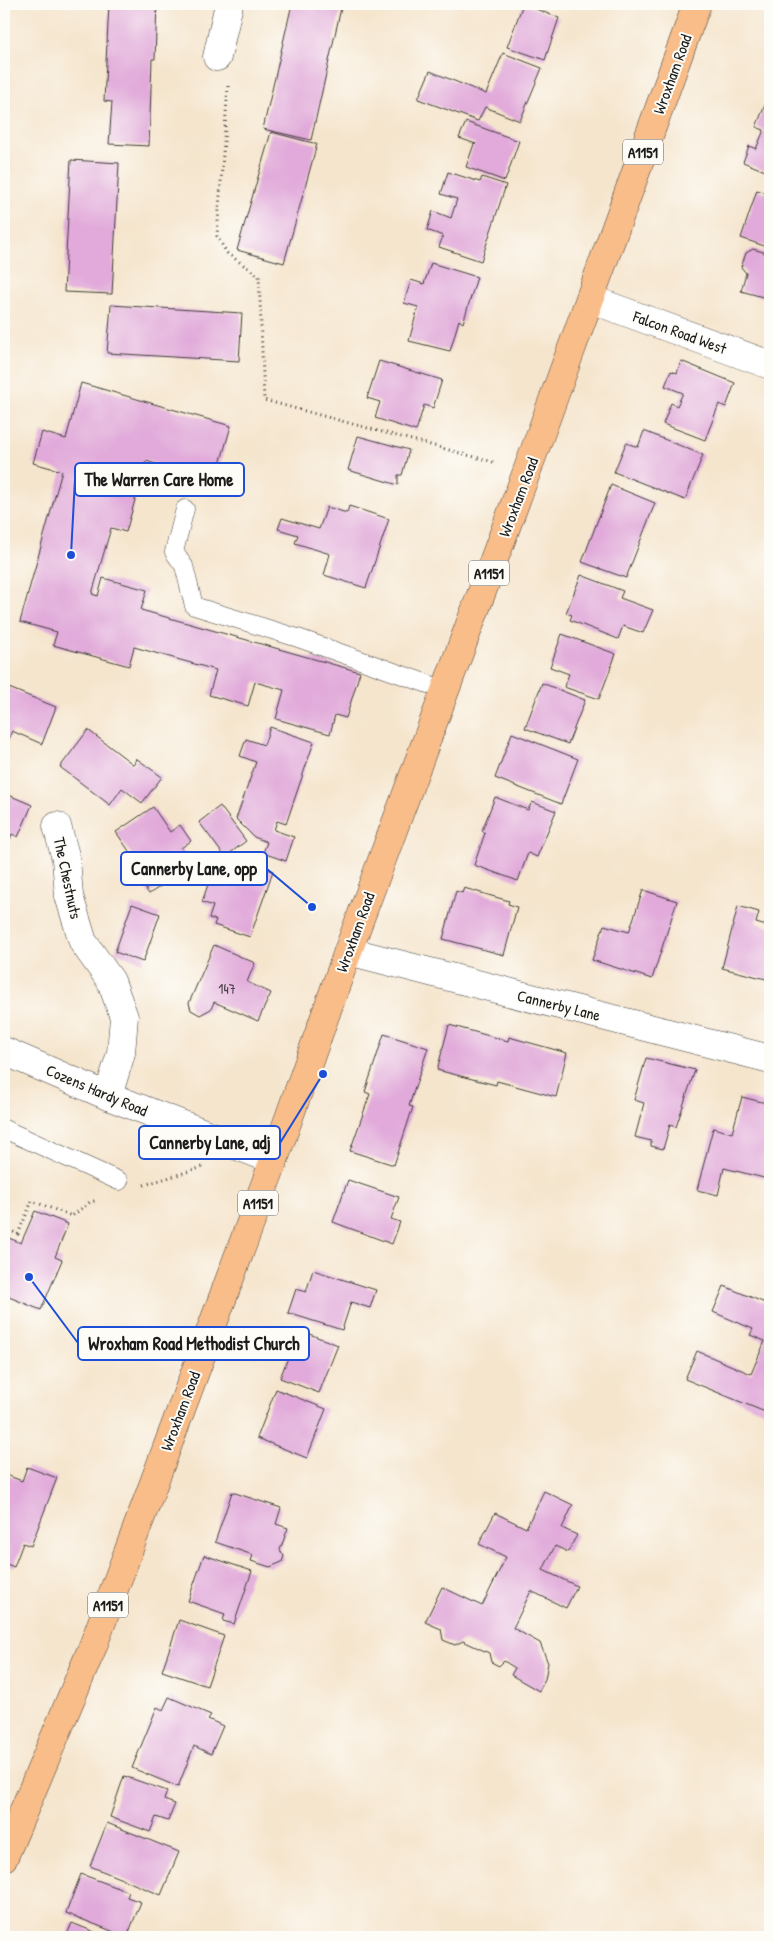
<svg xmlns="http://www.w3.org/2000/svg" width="774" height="1941" font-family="'Patrick Hand',sans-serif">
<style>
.building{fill:#e1aada}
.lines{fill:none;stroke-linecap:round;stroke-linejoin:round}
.lane-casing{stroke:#3d3a37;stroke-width:19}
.street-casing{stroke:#3d3a37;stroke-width:29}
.primary-casing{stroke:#3d3a37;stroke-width:29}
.path{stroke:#3d3a37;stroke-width:3;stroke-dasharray:1 4;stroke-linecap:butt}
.lane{stroke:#fff;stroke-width:18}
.street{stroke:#fff;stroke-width:28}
.primary{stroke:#f8bd89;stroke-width:28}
.labels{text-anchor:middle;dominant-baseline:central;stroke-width:4;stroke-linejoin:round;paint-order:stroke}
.number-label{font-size:14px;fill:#4d404c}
.shield{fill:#fdfcf7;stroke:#605f5e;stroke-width:1}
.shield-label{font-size:15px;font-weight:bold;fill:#1c1c1c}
.street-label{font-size:16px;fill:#1c1c1c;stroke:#fdfcf7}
.leader{fill:none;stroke:#1d4ed8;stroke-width:2}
.callout-dot{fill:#1d4ed8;stroke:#fdfcf7;stroke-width:2}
.callout{fill:#fdfcf7;stroke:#1d4ed8;stroke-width:2}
.callout-label{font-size:18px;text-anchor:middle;font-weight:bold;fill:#1c1c1c}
</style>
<rect width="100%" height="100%" fill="#fdfcf7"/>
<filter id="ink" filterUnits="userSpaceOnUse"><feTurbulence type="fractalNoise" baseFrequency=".02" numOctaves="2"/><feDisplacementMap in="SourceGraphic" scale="10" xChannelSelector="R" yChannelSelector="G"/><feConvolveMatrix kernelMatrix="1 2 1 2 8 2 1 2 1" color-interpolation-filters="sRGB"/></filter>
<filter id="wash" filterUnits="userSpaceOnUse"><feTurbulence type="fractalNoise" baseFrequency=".0096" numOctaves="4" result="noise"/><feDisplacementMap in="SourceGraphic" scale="20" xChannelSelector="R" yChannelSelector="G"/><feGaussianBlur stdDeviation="1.12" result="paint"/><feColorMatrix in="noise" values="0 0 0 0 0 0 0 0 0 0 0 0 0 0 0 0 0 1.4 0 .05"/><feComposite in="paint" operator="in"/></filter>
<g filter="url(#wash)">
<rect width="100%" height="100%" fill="#f5e5cd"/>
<g id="blocks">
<g class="building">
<polygon points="109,4 157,4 155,59 152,59 149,146 109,144 112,102 104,101"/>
<polygon points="292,4 321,4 341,8 311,140 263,129"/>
<polygon points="523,4 559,18 545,60 507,47"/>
<polygon points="503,53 542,68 520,121 485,107 478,121 418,99 430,71 486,94"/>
<polygon points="768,98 770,99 770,173 743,162 749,146 756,149 764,130 756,127"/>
<polygon points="466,122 519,141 505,181 466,167 474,144 476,144 459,138"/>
<polygon points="271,132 317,144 284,263 237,250"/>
<polygon points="71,160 119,163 112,294 64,292"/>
<polygon points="448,172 480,182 482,177 506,185 481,261 439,247 443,236 427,230 433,211 451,218 457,199 441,194"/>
<polygon points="757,190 770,194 770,248 741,238"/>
<polygon points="753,249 770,254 770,299 741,291 746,273 741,267 746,253"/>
<polygon points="431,263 477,277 463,323 459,320 450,351 409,341 418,307 404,303 411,280 424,284"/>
<polygon points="111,305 242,313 239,361 107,353"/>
<polygon points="379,361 442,380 433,408 424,405 416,431 375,418 380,402 367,398"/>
<polygon points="681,361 735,383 726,407 719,404 705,440 663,424 671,403 677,406 683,393 665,386 671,371 677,373"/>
<polygon points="81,383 231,426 215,481 146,461 126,532 111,528 92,594 98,596 103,578 147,590 141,610 360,672 346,718 335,715 330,734 276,719 284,690 255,682 248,706 209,695 216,670 134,647 129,666 53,645 57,632 20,622 62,471 33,463 42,432 66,439"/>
<polygon points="644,431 703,455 685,500 614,472 626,443 638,447"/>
<polygon points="358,436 409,450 402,475 398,475 398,485 348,470"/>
<polygon points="611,485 655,503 626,578 582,562"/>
<polygon points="349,506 389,519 366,588 324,575 330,554 295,543 298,535 278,529 282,518 319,529 327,507 347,513"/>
<polygon points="581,575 623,591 620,598 653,610 643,633 623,626 618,639 570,620 572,615 566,613"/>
<polygon points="562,634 616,654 599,699 564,687 569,674 550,667"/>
<polygon points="542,683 585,700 568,744 525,728"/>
<polygon points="4,686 56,707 42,744 12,731 4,750"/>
<polygon points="270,727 314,742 286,824 277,821 274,830 294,837 286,861 263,853 267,842 254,837 236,819 256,762 240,756 246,739 264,745"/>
<polygon points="88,730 134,765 136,758 162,777 142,803 122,788 110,805 60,767"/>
<polygon points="512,733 578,759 561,804 495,778"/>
<polygon points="4,793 32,805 18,837 12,834 4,853"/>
<polygon points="495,797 528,810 532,802 556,811 537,857 528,853 518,881 474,865 485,833 482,831"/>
<polygon points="220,806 246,841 225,857 199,822"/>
<polygon points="153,807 170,832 180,825 191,841 181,848 192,865 149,894 132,868 138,864 116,832"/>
<polygon points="231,857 273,871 250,937 214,925 216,920 209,918 213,906 202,902 212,873 224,878"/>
<polygon points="464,888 509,901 508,904 517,907 504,955 443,939 456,891 462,893"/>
<polygon points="643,890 677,901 652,979 592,960 604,925 629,932"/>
<polygon points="132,904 160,914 143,962 115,952"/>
<polygon points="738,906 759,912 756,923 770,927 770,980 722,968"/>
<polygon points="214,945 255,963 247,982 271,993 258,1021 214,1002 211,1009 200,1015 191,1010 189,1003"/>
<polygon points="449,1025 508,1041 509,1037 567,1053 556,1097 497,1081 496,1085 437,1070"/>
<polygon points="384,1034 428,1048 409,1106 413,1107 394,1165 350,1151 370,1094 365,1092"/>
<polygon points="646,1058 695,1070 676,1127 670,1125 663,1149 651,1146 651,1141 635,1137 644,1103 634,1100"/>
<polygon points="742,1097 770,1104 770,1169 767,1169 764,1178 724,1168 718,1195 697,1190 713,1128 732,1133"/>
<polygon points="348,1180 399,1197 391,1219 400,1222 392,1244 333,1222"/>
<polygon points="35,1211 68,1224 55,1257 62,1260 41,1310 4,1295 4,1236 21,1243"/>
<polygon points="313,1270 376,1290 370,1308 351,1302 342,1330 288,1313 296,1289 306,1292"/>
<polygon points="724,1286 770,1305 770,1414 685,1379 697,1351 751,1374 765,1341 750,1335 753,1329 713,1312"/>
<polygon points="299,1330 338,1345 319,1393 280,1378"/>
<polygon points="276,1389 326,1409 307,1458 257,1438"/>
<polygon points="27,1467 57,1478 31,1546 23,1543 14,1567 4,1563 4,1474 22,1481"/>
<polygon points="544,1491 573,1505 562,1528 577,1535 568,1552 555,1546 543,1570 577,1586 566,1608 531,1591 513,1628 540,1643 548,1663 545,1679 539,1691 511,1675 515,1668 504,1661 499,1666 491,1662 489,1653 463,1641 455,1645 443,1640 441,1629 425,1622 442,1587 482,1606 506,1557 479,1544 495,1513 526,1528"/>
<polygon points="232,1492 281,1508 276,1524 288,1528 280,1550 284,1556 282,1562 270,1567 251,1561 253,1555 215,1542"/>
<polygon points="204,1555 252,1571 234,1624 223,1621 225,1614 188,1601"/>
<polygon points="179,1620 224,1636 207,1686 162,1671"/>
<polygon points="169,1697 211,1715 208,1719 223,1726 211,1754 194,1746 178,1787 132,1768 157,1707 163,1710"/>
<polygon points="124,1776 167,1791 164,1800 175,1804 168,1821 156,1817 150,1832 110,1817"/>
<polygon points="107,1823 179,1852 161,1895 90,1866"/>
<polygon points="81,1874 129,1892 127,1897 141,1902 127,1937 66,1913"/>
<polygon points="72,1923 107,1937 66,1937"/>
</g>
</g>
</g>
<g filter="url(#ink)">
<use href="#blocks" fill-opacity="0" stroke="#3d3a37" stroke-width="1"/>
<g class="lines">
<g class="lane-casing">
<g id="lane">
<polyline points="185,509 174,552 184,566 194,606 298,638 445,690"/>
<polyline points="4,1129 119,1181"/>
</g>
</g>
<g class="street-casing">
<g id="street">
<polyline points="217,57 229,4"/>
<polyline points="590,299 770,365"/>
<polyline points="57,826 66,859 69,896 83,942 111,981 124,1017 121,1053 108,1096"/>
<polyline points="348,951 770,1059"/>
<polyline points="4,1051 108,1096 274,1160"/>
</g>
</g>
<g class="primary-casing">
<polyline id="primary" points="4,1857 93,1646 274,1160 348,951 527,471 697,4"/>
</g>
<g class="path">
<polyline points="228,86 217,236 227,253 259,276 264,400 497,463"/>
<polyline points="144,1185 203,1167"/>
<polyline points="4,1228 18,1234 32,1201 72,1216 90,1202 98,1200"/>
</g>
<use href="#lane" class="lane"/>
<use href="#street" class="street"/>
<use href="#primary" class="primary"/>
</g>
</g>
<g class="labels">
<g class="number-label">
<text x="227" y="988">147</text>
</g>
<g class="shield">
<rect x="623" y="139.5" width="40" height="25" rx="4"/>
<rect x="469" y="560.5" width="40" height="25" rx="4"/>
<rect x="238" y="1190.5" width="40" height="25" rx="4"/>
<rect x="88" y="1592.5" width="40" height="25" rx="4"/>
</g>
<g class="shield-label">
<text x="643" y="152">A1151</text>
<text x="489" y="573">A1151</text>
<text x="258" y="1203">A1151</text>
<text x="108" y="1605">A1151</text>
</g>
<g class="street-label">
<text transform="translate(672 74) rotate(-70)">Wroxham Road</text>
<text transform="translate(680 332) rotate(20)">Falcon Road West</text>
<text transform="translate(518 497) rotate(-69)">Wroxham Road</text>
<text transform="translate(68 878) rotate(78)">The Chestnuts</text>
<text transform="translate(355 932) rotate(-70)">Wroxham Road</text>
<text transform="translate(559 1005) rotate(14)">Cannerby Lane</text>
<text transform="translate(97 1090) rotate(23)">Cozens Hardy Road</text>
<text transform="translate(180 1411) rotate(-69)">Wroxham Road</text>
</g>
</g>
<path class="leader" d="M71 555L75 479M312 907L267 869M323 1074L280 1143M29 1277L78 1343"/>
<g class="callout-dot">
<circle cx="71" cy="555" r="5"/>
<circle cx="312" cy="907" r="5"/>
<circle cx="323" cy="1074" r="5"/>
<circle cx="29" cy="1277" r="5"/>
</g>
<g class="callout">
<rect x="75" y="463" width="169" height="33" rx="5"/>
<rect x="121" y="852" width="146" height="33" rx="5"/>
<rect x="139" y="1126" width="141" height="33" rx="5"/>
<rect x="78" y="1327" width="231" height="33" rx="5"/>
</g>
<g class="callout-label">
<text x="159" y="486">The Warren Care Home</text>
<text x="194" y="875">Cannerby Lane, opp</text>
<text x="210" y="1149">Cannerby Lane, adj</text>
<text x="194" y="1350">Wroxham Road Methodist Church</text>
</g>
<rect width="774" height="1941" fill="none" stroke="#fdfcf7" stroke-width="20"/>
</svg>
